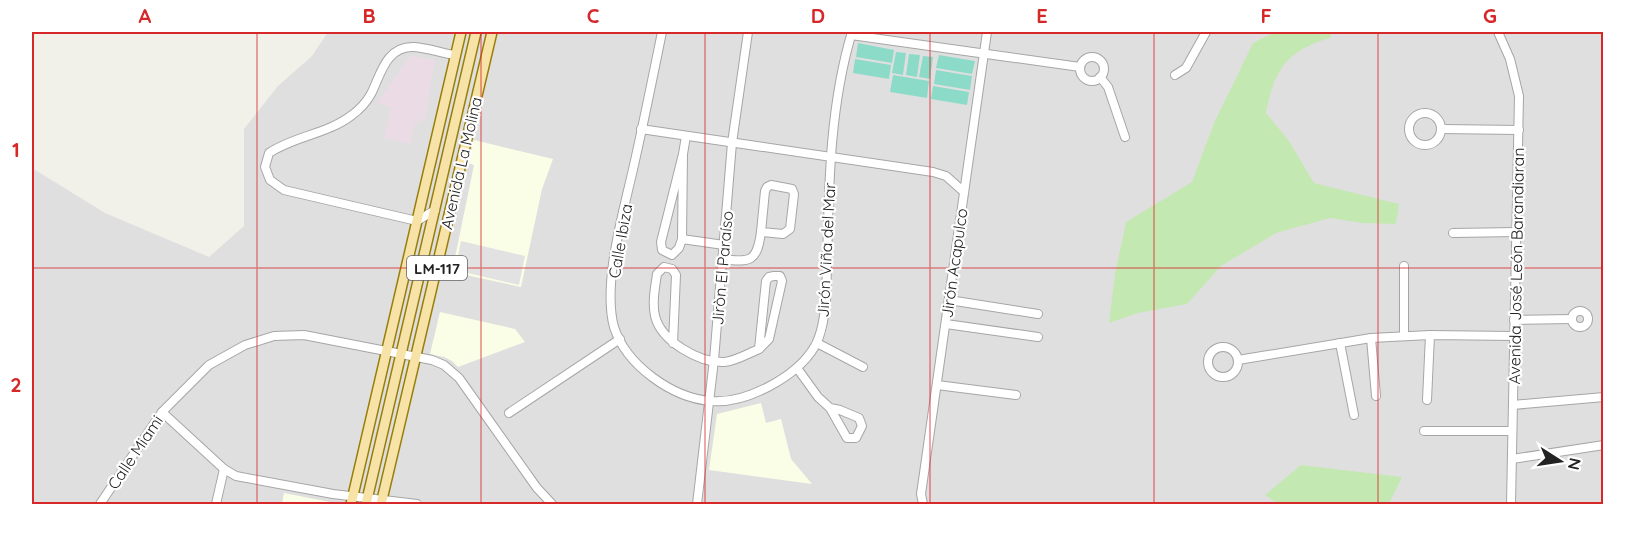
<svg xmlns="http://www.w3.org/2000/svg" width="1635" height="536" font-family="Quicksand,sans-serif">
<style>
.residential{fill:#e0dfdf}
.industrial{fill:#eadbe5}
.education{fill:#fafee6}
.grass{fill:#c4e8b2}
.pitch{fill:#8cdbc9}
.parking{fill:#e2e2e2}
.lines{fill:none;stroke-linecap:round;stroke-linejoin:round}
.minor-casing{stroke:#a6a6a6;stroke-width:10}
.major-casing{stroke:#977e08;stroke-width:12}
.minor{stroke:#fff;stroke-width:8}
.major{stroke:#f7e2a8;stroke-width:9}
.grid{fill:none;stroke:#d62828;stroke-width:1.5;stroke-opacity:0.55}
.labels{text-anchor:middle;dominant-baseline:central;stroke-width:4.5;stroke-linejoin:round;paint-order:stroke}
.shield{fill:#fff;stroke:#646464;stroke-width:1.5}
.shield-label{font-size:15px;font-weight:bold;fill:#222}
.street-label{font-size:16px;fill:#222;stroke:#fff}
.neatline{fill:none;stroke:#d62828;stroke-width:2}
.grid-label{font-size:20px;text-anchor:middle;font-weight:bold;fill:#d62828}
</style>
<rect width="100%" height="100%" fill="#f1f0e9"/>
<polygon class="residential" points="328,32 1603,32 1603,504 32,504 32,168 105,213 209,257 244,226 244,129 278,86 312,56"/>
<polygon class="industrial" points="410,56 435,60 425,119 415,124 410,144 384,138 391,107 377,103"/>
<g class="education">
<polygon points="474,140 553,159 542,189 521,287 452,272 474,165 468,163"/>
<polygon points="440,312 515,329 525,342 458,367 452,361 444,357 430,354"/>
<polygon points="761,403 766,423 781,419 791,459 812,484 709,470 717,414"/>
<polygon points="284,493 340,504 282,504"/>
</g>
<g class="grass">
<path d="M1275,32H1332L1330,38C1287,50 1274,70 1266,113L1289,141L1314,183L1399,204L1396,224L1362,223L1330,218L1276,233L1221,266L1187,304L1138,313L1109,323L1115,274L1126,222L1192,182L1214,123L1253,43Z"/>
<polygon points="1301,465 1402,477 1389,504 1278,504 1265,495"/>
</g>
<g class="pitch">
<polygon points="858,43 894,50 892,63 856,57"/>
<polygon points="896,52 906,53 903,75 892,73"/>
<polygon points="909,54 920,55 917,77 906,75"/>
<polygon points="939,55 975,61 972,74 936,68"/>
<polygon points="923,56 933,57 930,79 919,77"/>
<polygon points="855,59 891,65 889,79 853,73"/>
<polygon points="936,70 972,76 970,90 934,84"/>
<polygon points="893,75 929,81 927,98 890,92"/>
<polygon points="933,86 969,92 967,105 931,99"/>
</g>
<polygon class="parking" points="461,241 525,256 519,285 455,270"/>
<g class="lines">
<g class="minor-casing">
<g id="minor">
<path d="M662,32C653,76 644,121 634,165C624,210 602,283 614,327C626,365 672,398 711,401C746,404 797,377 815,346C822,333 824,317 826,302C829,212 826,118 852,32"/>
<polyline points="1498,32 1510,59 1519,96 1511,504"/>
<polyline points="851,35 1080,67"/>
<circle cx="1092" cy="69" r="12"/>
<polyline points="1175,75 1186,68 1206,32"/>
<polyline points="1100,77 1108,87 1125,137"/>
<circle cx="1425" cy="129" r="16"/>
<polyline points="641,129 933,172 946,176 964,192"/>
<polyline points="1442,129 1519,130"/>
<polyline points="683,154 661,242 662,250 672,255 679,248 682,239 683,154 686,136"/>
<polygon points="771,185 792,189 794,194 790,229 783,234 761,232 765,191 767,187"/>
<path d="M435,210L417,221L284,190L270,180L265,167L269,153C294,136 328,134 352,115C359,110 367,101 371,94C381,74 386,46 414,47C428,48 442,53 455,55"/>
<polyline points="1453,233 1517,232"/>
<polyline points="682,239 724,245"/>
<path d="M723,259C751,263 757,261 761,232"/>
<polyline points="1404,266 1404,336"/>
<polygon points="774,276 780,276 782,281 769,339 759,349 766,281 769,277"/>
<polyline points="949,300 1038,314"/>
<circle cx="1580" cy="319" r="8"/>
<polyline points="1514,320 1572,319"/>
<polyline points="946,324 1038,337"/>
<polyline points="1371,338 1376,396"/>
<path d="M673,343L676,275L672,269L664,267L657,274C655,288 652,302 655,316C661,341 699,363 724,362C736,361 749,353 759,349"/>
<polyline points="817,343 863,367"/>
<polyline points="1340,343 1354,415"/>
<circle cx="1223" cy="362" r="15"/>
<polyline points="1238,360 1371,338 1430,335 1514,336"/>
<polyline points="797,368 818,397 830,408 847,438 856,438 862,426 859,418 840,410 830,408"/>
<polyline points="937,385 1016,395"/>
<polyline points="1427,400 1430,335"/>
<polyline points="1513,405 1604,397"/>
<polyline points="162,412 224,469 236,476 333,494 417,504"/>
<polyline points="509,413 620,339"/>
<polyline points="1424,431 1512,431"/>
<polyline points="1512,459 1604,445"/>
<polyline points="100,504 162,412 209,365 245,345 274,336 304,335 432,360 444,365 459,378 537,488 552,504"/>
<polyline points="216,504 224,469"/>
<polyline points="697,504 714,360 732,143 748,32"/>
<polyline points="923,504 921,494 987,32"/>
</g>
</g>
<g class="major-casing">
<g id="major">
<polyline points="351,504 461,32"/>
<polyline points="366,504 476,32"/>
<polyline points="381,504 492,32"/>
</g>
</g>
<use href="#minor" class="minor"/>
<use href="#major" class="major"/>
</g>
<path class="grid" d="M257,32V504M481,32V504M705,32V504M930,32V504M1154,32V504M1378,32V504M32,268H1604"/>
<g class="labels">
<rect class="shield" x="407" y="256" width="60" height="24" rx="4.5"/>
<g class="shield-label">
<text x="437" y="268">LM-117</text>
</g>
<g class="street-label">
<text transform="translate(461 163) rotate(-77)">Avenida La Molina</text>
<text transform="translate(620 241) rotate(-80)">Calle Ibiza</text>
<text transform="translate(826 250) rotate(-87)">Jirón Viña del Mar</text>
<text transform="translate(954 263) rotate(-82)">Jirón Acapulco</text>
<text transform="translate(1516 266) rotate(-89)">Avenida José León Barandiaran</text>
<text transform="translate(722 268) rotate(-85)">Jiròn El Paraíso</text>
<text transform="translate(135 452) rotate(-56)">Calle Miami</text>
</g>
</g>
<rect width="1635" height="536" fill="none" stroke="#ffffff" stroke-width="66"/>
<g transform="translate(1560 461) rotate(102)" stroke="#ffffff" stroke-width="4.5" paint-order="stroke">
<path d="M0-4.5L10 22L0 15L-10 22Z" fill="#222222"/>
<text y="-9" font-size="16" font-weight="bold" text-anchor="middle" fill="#222222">N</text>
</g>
<rect x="33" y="33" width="1569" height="470" class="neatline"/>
<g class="grid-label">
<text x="145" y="23">A</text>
<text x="369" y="23">B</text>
<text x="593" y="23">C</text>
<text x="818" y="23">D</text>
<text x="1042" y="23">E</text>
<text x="1266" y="23">F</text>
<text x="1490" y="23">G</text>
<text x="16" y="157">1</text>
<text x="16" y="392">2</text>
</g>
</svg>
